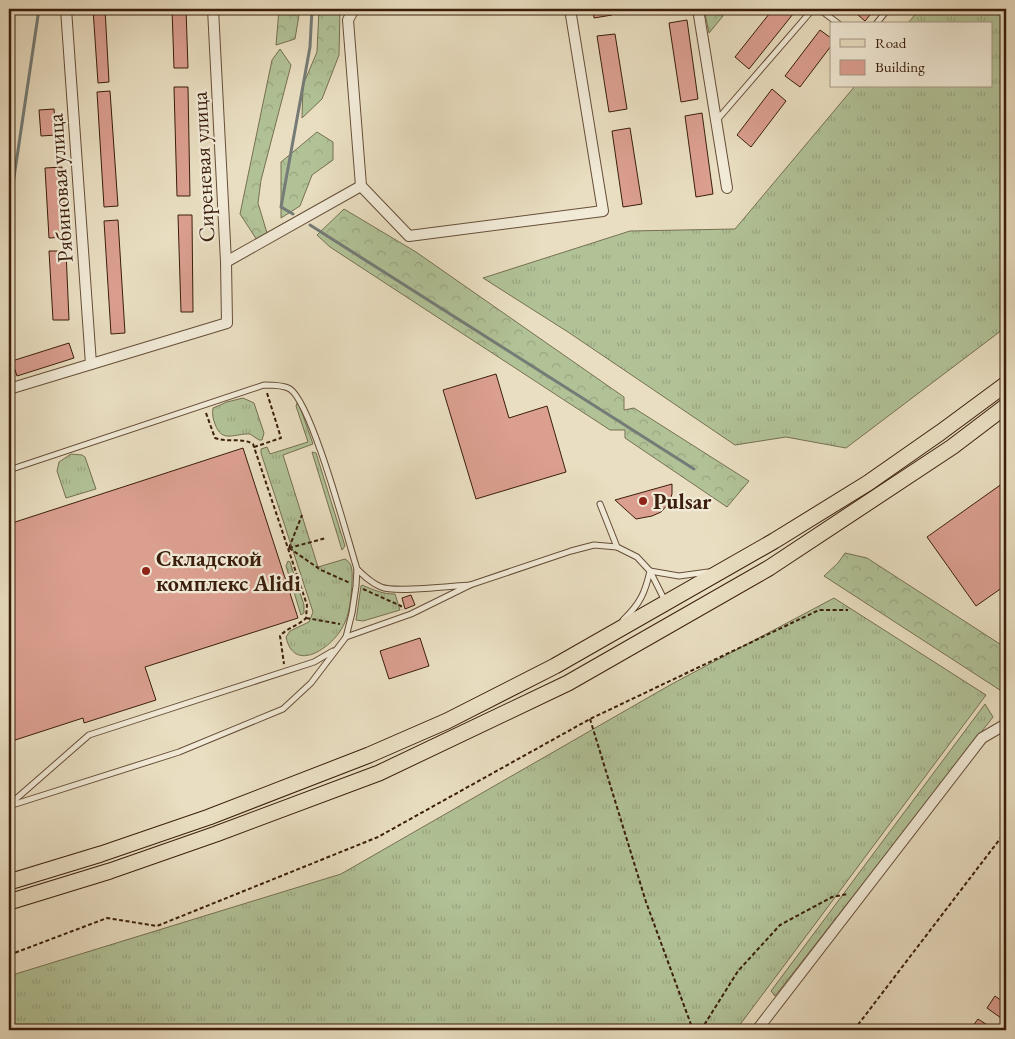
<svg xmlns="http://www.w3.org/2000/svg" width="1015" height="1039" font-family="'EB Garamond',serif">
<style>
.grass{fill:url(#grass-tufts);stroke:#767051}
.forest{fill:url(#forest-crowns);stroke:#767051}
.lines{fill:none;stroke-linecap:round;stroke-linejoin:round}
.stream{stroke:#757b76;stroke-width:3}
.building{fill:#db9f90;stroke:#3a1e0b}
.lane-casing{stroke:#664e38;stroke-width:7}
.street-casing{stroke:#664e38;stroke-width:12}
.primary-casing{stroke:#3a1e0b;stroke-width:17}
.path{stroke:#3a1e0b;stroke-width:2;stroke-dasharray:4 2.5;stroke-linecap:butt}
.lane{stroke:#f1ead7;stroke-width:5}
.street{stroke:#f1ead7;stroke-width:10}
.primary{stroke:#e9dec1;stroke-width:15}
.poi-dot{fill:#8f2418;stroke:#f1ead7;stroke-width:2}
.labels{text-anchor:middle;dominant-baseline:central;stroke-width:4.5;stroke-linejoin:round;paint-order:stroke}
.street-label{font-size:22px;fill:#3a1e0b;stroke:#f1ead7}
.poi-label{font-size:22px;font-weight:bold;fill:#3a1e0b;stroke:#f1ead7;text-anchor:start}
</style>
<defs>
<pattern id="grass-tufts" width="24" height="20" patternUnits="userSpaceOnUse" patternTransform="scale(1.25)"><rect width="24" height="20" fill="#b1c297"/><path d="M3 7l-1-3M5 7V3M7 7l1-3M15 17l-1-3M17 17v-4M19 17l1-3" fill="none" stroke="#99a681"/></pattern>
<pattern id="forest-crowns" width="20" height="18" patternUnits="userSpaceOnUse" patternTransform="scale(1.25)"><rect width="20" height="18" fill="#b1c297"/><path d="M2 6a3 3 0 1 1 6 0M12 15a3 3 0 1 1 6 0" fill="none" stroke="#99a681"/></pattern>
</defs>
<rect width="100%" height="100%" fill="#e9dec1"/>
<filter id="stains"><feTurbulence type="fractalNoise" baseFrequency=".004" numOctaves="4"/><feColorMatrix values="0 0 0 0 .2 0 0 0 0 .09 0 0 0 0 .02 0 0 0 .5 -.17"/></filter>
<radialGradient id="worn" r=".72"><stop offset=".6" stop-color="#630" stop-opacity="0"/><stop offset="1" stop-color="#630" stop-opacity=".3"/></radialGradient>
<g class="grass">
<polygon points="920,9 1006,9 1006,327 846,448 786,437 735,445 568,332 483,278 630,231 735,229 855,86 991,86 991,24 907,24"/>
<path d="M243,398L254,403L264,433L262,440H259L250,434C235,433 222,444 215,424C213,419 212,414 213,408L227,402Z"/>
<path d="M297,403L300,407L313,444L283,455L318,567L345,559C354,564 352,574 352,583C351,598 350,615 342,628C331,648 294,674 286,637L290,631L309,622L313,612L261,453V449L267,447L270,454L308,442L296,406Z"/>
<polygon points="312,452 316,453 345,546 342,550"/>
<polygon points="71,454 82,455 85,457 96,489 66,498 57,471 59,462"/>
<polygon points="288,561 290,562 304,605 304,613 301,615 286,566"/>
<path d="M362,585C374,590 382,594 395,594L400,610L363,621L356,620L361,586Z"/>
<polygon points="834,598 986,695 736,1030 9,1030 9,976 341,874 670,685"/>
<polygon points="985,704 993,717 775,996 771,991"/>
</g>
<g class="forest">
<polygon points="279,9 300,9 295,39 276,45"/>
<polygon points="319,9 340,9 339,55 322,99 302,118 303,85 317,52"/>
<polygon points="704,9 716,9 723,16 709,33"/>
<polygon points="280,49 291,65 261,180 258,203 267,233 257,240 240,214 272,60"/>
<polygon points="317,132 333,142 333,160 312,175 300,206 281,218 281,162"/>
<polygon points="344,209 416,252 624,397 624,410 634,408 749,481 727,507 625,438 625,430 610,430 330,247 317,235"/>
<polygon points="845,553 867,558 1006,648 1006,694 824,576 838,563"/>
</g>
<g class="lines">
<g class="stream">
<polyline points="9,211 39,9"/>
<polyline points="293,214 281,207 310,47 312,9"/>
<polyline points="310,225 694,469"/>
</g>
</g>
<g class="building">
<polygon points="93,9 105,9 109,82 98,83"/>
<polygon points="172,9 186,9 188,68 174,68"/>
<polygon points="593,9 611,9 612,15 594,18"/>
<polygon points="773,9 797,9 749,69 735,57"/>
<polygon points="851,9 875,9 865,21"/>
<polygon points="687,20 698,99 681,102 669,23"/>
<polygon points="820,30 831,38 831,46 800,87 785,76"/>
<polygon points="615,34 627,109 609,112 597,36"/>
<polygon points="174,87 188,87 190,196 177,196"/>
<polygon points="772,89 786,101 751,147 737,135"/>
<polygon points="110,91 118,206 104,207 97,92"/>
<polygon points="54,109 56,135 41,136 39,110"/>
<polygon points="702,113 713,194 696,197 685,116"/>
<polygon points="630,128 642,204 623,207 612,131"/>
<polygon points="62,167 66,237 49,238 45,168"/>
<polygon points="178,215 192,215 193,312 181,312"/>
<polygon points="118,220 125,333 111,334 104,221"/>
<polygon points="49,251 66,251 69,320 53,320"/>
<polygon points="69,343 74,358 17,376 12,361"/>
<polygon points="496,374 509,418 547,406 566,472 476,499 443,390"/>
<polygon points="243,448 298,618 145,667 156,700 84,723 83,718 9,742 9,524"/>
<polygon points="1006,481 1006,585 976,606 927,537"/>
<polygon points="672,484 672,494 669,503 661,512 652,516 636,519 615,500"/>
<polygon points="411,595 415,605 405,609 402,598"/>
<polygon points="420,638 429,666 389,679 380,651"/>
<polygon points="995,996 1006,1004 1006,1010 1001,1018 987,1008"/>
<polygon points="978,1019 992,1028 991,1030 970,1030"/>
</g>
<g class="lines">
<g class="lane-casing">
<g id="lane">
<polyline points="819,9 839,24"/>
<polyline points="876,24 888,9"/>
<polyline points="717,120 813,9"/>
<path d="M9,470L264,385C272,385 284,385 290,389C312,404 347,537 357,569C364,576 371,583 381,587C395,593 452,586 470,585L411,614L346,637"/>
<polyline points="600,504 617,547"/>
<polyline points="470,585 571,551 594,545 617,547 637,557 650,571 665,601"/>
<path d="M623,620C640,604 645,593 650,571L679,576L708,572"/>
<polyline points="9,805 89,735 314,662 333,651"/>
<polyline points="9,806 179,752 283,709 311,683 346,637 352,613 356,586 357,569"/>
</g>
</g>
<g class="street-casing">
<g id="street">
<polyline points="66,9 91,364"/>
<polyline points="354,9 348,20 361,186 409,236 603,211 570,9"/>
<polyline points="698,9 727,188"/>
<polyline points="226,262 361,186"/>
<polyline points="9,389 227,323 226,262 213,9"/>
<polyline points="757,1030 982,738 1006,724"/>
</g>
</g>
<g class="primary-casing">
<g id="primary">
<polyline points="9,882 101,854 209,817 369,755 447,721 555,666 774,541 868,483 941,432 1006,384"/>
<polyline points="9,902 110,871 216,834 379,773 568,683 769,568 952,447 1006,406"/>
</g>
</g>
<g class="path">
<polyline points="9,13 18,9"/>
<path d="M206,413L215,438C228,443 241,437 253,444L307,605L306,618C298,626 287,628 280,636L284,664"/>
<polyline points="254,447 281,438 267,393"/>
<polyline points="289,548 321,570 350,583"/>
<polyline points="289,548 326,538"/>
<polyline points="289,548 302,515"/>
<polyline points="363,589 401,606 402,610"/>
<polyline points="306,618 340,624"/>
<polyline points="590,719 646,902 693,1030"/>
<polyline points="9,955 107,918 157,926 378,837 590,719 819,610 848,610"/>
<polyline points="701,1030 738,971 780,925 832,897 848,894"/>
<polyline points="854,1030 1006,831"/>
</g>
<use href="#lane" class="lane"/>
<use href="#street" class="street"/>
<use href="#primary" class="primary"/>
</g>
<g class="poi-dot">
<circle cx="643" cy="501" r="5"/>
<circle cx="146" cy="571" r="5"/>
</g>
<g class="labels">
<g class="street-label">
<text transform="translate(203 167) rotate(-93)">Сиреневая улица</text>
<text transform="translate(60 188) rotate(-94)">Рябиновая улица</text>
</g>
<g class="poi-label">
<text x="653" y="501">Pulsar</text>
<text x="156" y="558">Складской<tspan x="156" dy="25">комплекс Alidi</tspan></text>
</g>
</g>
<rect width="1015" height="1039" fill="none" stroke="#e9dec1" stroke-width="30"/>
<rect x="10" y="10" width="995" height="1019" fill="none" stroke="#3a1e0b" stroke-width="2.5"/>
<rect x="15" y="15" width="985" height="1009" fill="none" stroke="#3a1e0b"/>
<rect x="830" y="22" width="162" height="65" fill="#f1ead7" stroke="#a89885"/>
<rect x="840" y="39" width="25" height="8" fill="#e9dec1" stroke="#a89885"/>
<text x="875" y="48" font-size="15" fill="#3a1e0b">Road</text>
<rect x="840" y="60" width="25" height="15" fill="#db9f90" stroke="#a89885"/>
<text x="875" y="72" font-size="15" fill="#3a1e0b">Building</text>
<rect width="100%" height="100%" filter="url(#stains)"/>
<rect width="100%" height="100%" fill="url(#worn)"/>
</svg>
